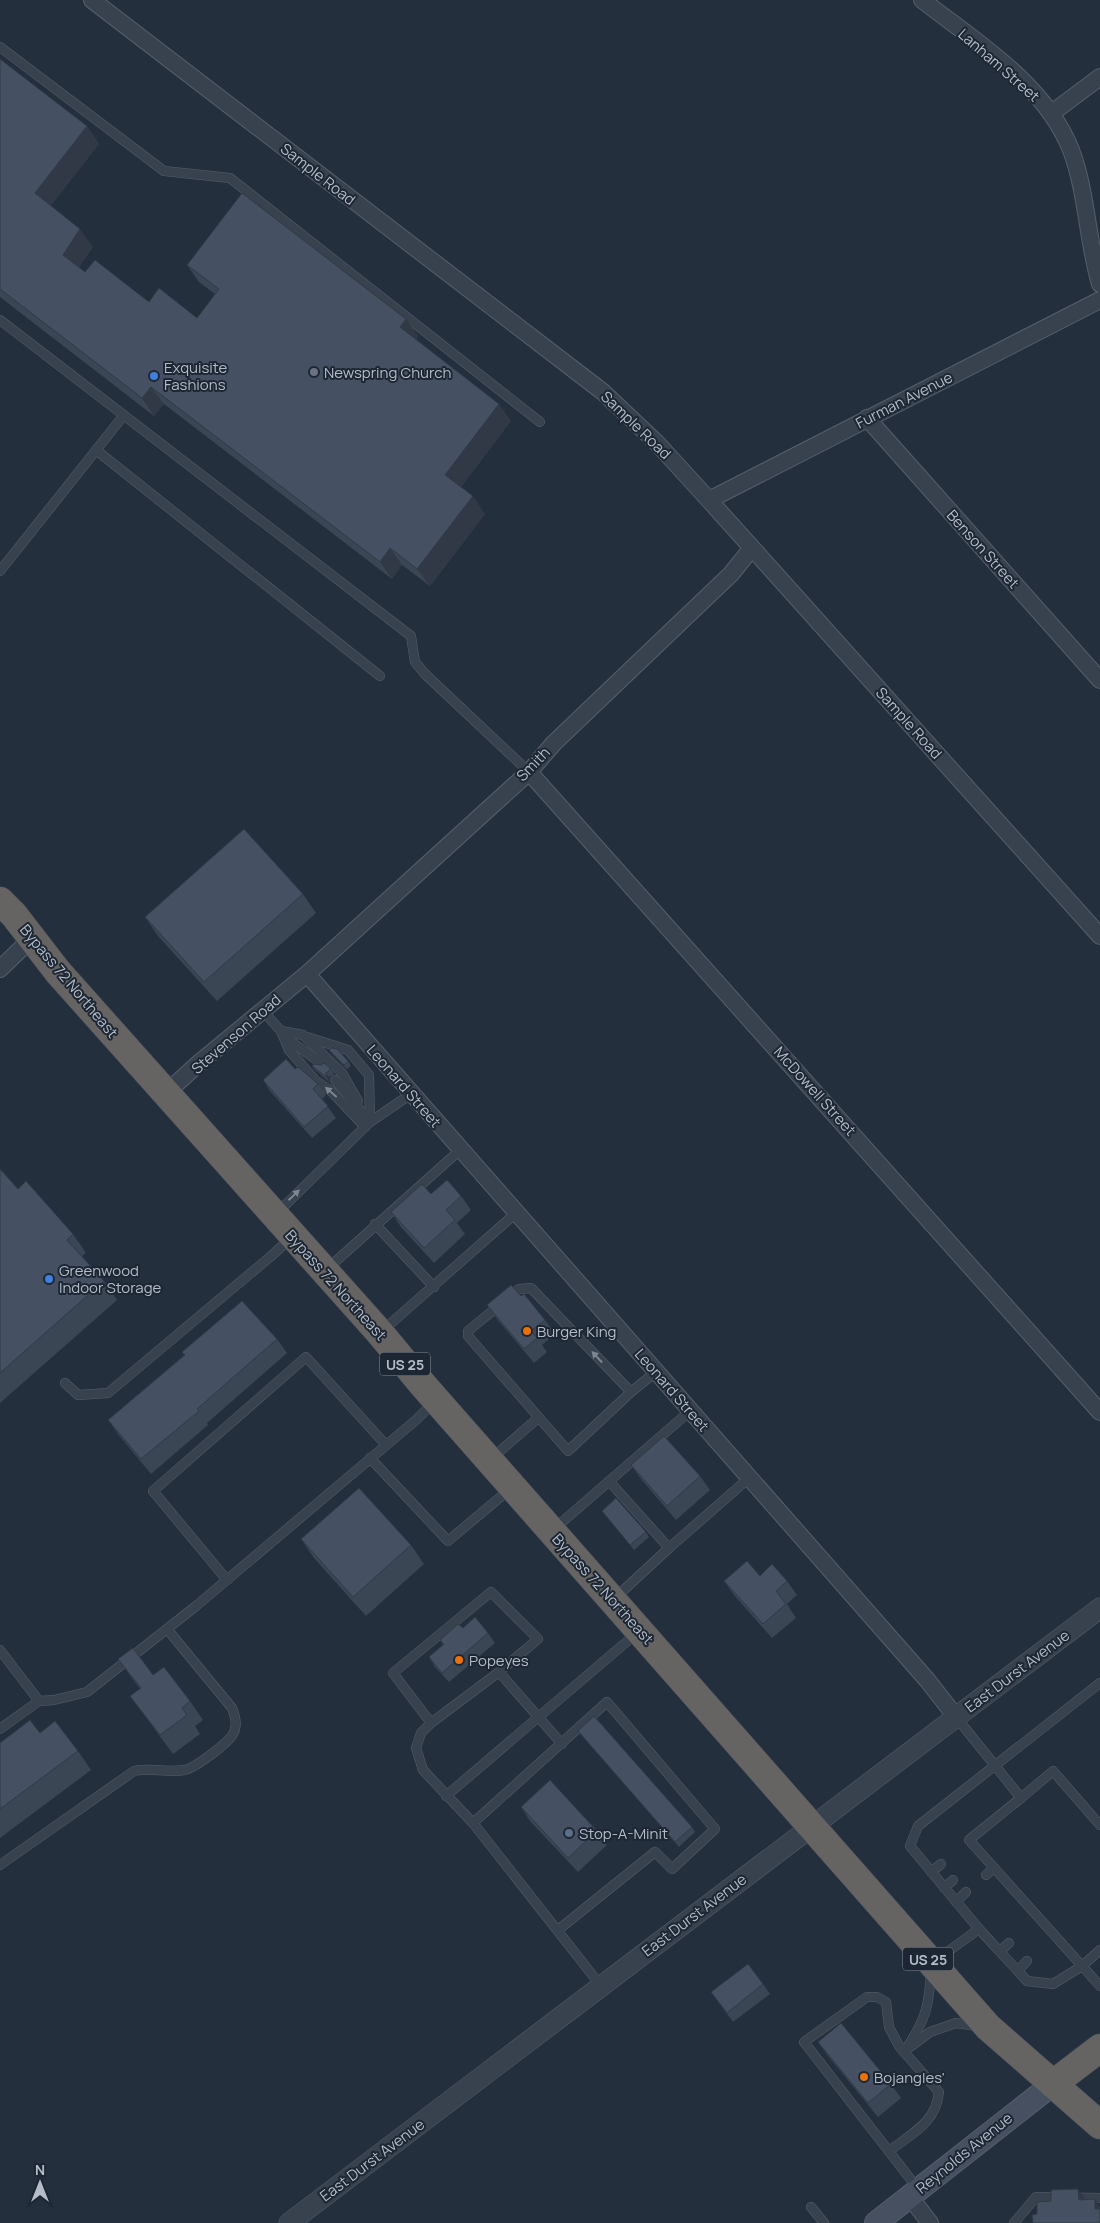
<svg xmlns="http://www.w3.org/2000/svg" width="1100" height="2223" font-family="Manrope,sans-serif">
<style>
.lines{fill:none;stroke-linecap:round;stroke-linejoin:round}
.service-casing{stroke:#565f6c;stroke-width:10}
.minor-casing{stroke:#565f6c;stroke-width:18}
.tertiary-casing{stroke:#565f6c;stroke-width:21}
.secondary-casing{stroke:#565f6c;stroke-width:24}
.trunk-casing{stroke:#434c59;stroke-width:29}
.service{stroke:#38414e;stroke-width:9}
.minor{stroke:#38414e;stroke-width:16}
.tertiary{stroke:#38414e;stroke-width:20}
.secondary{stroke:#465061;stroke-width:22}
.trunk{stroke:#656462;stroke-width:28}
.wall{fill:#3b4654}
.shaded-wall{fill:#303945}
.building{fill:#455162;stroke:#303945}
.oneway{fill:#7c8592}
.worship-dot{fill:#6b7280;stroke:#1d2633;stroke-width:2}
.shop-dot{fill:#3f7fe0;stroke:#1d2633;stroke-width:2}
.food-dot{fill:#e8710a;stroke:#1d2633;stroke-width:2}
.service-dot{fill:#5c6f8a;stroke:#1d2633;stroke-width:2}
.labels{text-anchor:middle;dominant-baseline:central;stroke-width:4;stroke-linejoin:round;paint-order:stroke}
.shield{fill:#1d2633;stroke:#878f9c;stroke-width:1}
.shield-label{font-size:14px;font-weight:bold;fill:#b4bcc9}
.street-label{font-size:15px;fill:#b4bcc9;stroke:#1d2633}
.poi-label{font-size:15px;fill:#b4bcc9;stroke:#1d2633;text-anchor:start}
</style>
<rect width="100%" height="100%" fill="#242f3e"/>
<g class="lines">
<g class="service-casing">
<g id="service">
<polyline points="0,47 164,171 230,178 540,422"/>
<polyline points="0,320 411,636 415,662 425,674 529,772"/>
<polyline points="96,450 380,676"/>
<polyline points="0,571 124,415"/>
<polyline points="262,1010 289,1040 322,1064"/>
<polyline points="281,1031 303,1035 342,1073 358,1101"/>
<polyline points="281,1031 289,1050 315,1080 331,1091 365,1127"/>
<polyline points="307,1037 348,1050 369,1075 370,1122"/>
<polyline points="370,1122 411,1094"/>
<polyline points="277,1213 370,1122 335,1080"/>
<polyline points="375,1224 434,1287"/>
<polyline points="326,1270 460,1150"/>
<polyline points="381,1332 516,1213"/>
<polyline points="65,1383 78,1395 108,1393 270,1257 292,1237"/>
<polyline points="631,1392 531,1288 519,1289 468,1331 468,1336 568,1451 631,1392 657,1371"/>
<polyline points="370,1458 448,1541 510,1489"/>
<polyline points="491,1459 538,1418"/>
<polyline points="609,1481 669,1548 614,1599"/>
<polyline points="554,1529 690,1411"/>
<polyline points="669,1548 749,1478"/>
<polyline points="227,1580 153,1491 306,1357 386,1445"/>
<polygon points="491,1592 538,1639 499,1672 431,1723 393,1673"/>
<polyline points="0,1650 39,1701"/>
<polyline points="499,1672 562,1744"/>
<polyline points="1100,1683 918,1826 910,1846 979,1929 1027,1981 1053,1984 1082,1966 1100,1950"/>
<polyline points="956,1717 1021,1798 969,1840 1100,1986"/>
<polyline points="431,1723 421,1733 416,1748 423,1770 473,1823 601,1986"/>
<polyline points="0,1729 39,1701 54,1700 87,1692 196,1606 416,1420 434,1402"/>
<polyline points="446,1796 638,1632"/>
<polyline points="1021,1798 1053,1771 1100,1825"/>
<polyline points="473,1823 607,1702 715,1829 672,1869 655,1852 558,1930"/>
<path d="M0,1865L134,1771C151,1767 167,1773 184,1770C194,1769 228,1743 233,1734C238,1725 235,1716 232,1708L167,1629"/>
<polyline points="931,1872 941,1864"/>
<polyline points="986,1875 994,1868"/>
<polyline points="944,1888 953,1880"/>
<polyline points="956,1902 966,1892"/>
<polyline points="1000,1951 1009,1943"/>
<polyline points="1018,1970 1027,1961"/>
<polyline points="910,2047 930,2032 956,2023 978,2026"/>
<path d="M904,2052C928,2017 929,2004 932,1963L979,1929"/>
<path d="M889,2151C911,2134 936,2123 939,2092L899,2046L889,2027L886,2002L877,1997H867L804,2042L919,2190"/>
<polyline points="811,2207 824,2223"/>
<polyline points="1014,2223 1036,2197 1100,2198"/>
</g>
</g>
<g class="minor-casing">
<g id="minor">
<polyline points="92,0 603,392 656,442 709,500 1100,936"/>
<path d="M922,0C976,42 1045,84 1071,150C1087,192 1087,240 1100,284"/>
<polyline points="1052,113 1100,77"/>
<polyline points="867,418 1100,680"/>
<polyline points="709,500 1100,300"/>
<polyline points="529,772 1100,1412"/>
<polyline points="0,969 32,938"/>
<polyline points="307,974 928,1681 956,1717"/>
<polyline points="165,1094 199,1063 307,974 529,772 554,743 731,574 752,548"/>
<polyline points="910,2197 930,2223"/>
</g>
</g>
<g class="tertiary-casing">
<polyline id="tertiary" points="289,2223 1100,1608"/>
</g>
<g class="secondary-casing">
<polyline id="secondary" points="876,2223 1053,2084"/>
</g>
<g class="trunk-casing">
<g id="trunk">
<polyline points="0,901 14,915 58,972 380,1333 423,1385 988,2027 1100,2125"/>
<polyline points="1053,2084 1100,2048"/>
</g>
</g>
<use href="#service" class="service"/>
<use href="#minor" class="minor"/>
<use href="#tertiary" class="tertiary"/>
<use href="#secondary" class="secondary"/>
<use href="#trunk" class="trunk"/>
</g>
<g class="wall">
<polygon points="0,59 87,126 99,144 50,206 93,247 79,267 85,272 149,302 197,318 215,294 199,282 187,265 406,319 418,336 416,340 511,421 461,487 485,514 430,586 402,565 392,579 164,404 154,416 0,297"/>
<polygon points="303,894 316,913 217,1001 158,936 145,917"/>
<polygon points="329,1050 348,1061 351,1066 347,1069 333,1055"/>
<polygon points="312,1066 331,1069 334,1074 329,1077 329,1082 315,1070"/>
<polygon points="295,1069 318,1084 326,1095 322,1099 336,1118 312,1138 270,1091 263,1080"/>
<polygon points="0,1169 18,1189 73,1234 86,1253 82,1256 104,1281 117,1300 0,1403"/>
<polygon points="431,1194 461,1196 471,1210 457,1223 465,1234 434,1263 401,1227 391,1212"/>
<polygon points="521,1296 545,1320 555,1334 542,1345 547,1352 534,1363 497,1319 487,1305"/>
<polygon points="277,1339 287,1353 207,1423 208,1425 151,1474 118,1434 108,1420 184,1355 182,1352"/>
<polygon points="631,1465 700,1476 710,1490 676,1520 641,1479"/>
<polygon points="602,1511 646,1532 649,1537 634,1550"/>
<polygon points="301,1539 411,1545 424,1564 366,1616 314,1558"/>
<polygon points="760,1576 787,1581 797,1595 787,1604 796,1618 772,1638 734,1595 724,1581"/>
<polygon points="463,1628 488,1633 495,1643 449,1682 435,1667 429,1657 443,1645 440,1640"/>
<polygon points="118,1659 153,1675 190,1701 203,1720 195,1726 200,1734 173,1754 130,1696 140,1689"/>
<polygon points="578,1731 692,1827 695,1832 679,1847"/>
<polygon points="40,1733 78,1751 91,1770 0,1838 0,1743"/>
<polygon points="521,1807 597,1831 607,1845 578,1872 530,1821"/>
<polygon points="763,1984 770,1994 733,2022 711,1992"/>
<polygon points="818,2042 891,2084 901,2098 878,2117 828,2056"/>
</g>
<g class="shaded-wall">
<polygon points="87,126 99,144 47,211 35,193"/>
<polygon points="80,229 93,247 75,272 63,255"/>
<polygon points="406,319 418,336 412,345 400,327"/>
<polygon points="151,387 164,404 154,416 142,398"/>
<polygon points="499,404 511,421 457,492 445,475"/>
<polygon points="473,496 485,514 430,586 417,569"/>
<polygon points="390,548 402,565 392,579 380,562"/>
<polygon points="326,1073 329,1077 329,1082 326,1077"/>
<polygon points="1078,2189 1091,2208 1079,2200"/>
<polygon points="1095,2199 1100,2207 1100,2216 1095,2209"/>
</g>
<g class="building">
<polygon points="0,59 87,126 35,193 80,229 63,255 85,272 95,260 149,302 159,288 197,318 219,289 187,265 242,193 406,319 400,327 499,404 445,475 473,496 417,569 390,548 380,562 151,387 142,398 0,289"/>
<polygon points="244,829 303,894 204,982 145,917"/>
<polygon points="332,1048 337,1049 348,1061 344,1065 329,1050"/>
<polygon points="286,1059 295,1069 298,1067 318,1084 313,1089 328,1106 304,1127 263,1080"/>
<polygon points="324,1063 331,1069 326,1073 326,1077 312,1066 314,1064 321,1065"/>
<polygon points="0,1169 18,1189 26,1181 73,1234 67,1240 104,1281 0,1373"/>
<polygon points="447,1180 461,1196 446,1210 455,1220 424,1248 391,1212 422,1184 431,1194"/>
<polygon points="511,1285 521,1296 524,1294 545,1320 531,1331 537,1338 524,1349 487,1305"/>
<polygon points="242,1301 277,1339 197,1409 199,1411 141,1459 108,1420 185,1355 182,1352"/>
<polygon points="664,1436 700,1476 667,1506 631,1465"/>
<polygon points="359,1488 411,1545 353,1597 301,1539"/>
<polygon points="616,1498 646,1532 630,1545 602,1511"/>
<polygon points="747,1561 760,1576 772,1564 787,1581 776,1591 786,1604 763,1624 724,1581"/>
<polygon points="475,1617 488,1633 442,1673 429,1657 444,1644 440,1640 458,1624 463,1628"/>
<polygon points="133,1648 153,1675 164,1667 190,1701 182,1708 187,1715 160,1735 130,1696 141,1688 118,1659"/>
<polygon points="594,1716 692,1827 675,1842 578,1731"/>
<polygon points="30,1720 40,1733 55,1721 78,1751 0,1809 0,1743"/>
<polygon points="550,1780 597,1831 568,1858 521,1807"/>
<polygon points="748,1964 763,1984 727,2013 711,1992"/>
<polygon points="841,2023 891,2084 868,2103 818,2042"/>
<polygon points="1078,2189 1079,2200 1095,2199 1095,2209 1100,2209 1100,2223 1033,2223 1032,2215 1037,2214 1037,2202 1051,2201 1051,2190"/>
</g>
<defs><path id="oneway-solid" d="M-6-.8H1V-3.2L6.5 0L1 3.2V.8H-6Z" transform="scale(1.25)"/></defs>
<g class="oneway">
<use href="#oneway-solid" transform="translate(331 1092) rotate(-139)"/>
<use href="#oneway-solid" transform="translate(294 1195) rotate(-44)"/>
<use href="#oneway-solid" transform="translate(597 1357) rotate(-133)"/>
</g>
<circle class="worship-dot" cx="314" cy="372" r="5"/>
<g class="shop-dot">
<circle cx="154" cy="376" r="5"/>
<circle cx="49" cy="1279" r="5"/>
</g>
<g class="food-dot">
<circle cx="527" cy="1331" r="5"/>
<circle cx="459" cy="1660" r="5"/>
<circle cx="864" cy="2077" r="5"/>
</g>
<circle class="service-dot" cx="569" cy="1833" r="5"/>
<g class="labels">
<g class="shield">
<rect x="380" y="1352.5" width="50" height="23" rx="4"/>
<rect x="903" y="1947.5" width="50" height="23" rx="4"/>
</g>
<g class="shield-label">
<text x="405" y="1364">US 25</text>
<text x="928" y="1959">US 25</text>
</g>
<g class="street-label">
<text transform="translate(999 65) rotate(41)">Lanham Street</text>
<text transform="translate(318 174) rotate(38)">Sample Road</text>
<text transform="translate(904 400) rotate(-27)">Furman Avenue</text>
<text transform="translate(636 425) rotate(44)">Sample Road</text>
<text transform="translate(983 549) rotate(48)">Benson Street</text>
<text transform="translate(909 723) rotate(48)">Sample Road</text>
<text transform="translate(533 764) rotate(-46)">Smith</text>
<text transform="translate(69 981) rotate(50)">Bypass 72 Northeast</text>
<text transform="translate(236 1034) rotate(-41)">Stevenson Road</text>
<text transform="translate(404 1086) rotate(49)">Leonard Street</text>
<text transform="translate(815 1091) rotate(48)">McDowell Street</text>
<text transform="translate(336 1285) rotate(48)">Bypass 72 Northeast</text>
<text transform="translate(672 1390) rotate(49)">Leonard Street</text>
<text transform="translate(603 1589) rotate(48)">Bypass 72 Northeast</text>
<text transform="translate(1017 1671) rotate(-37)">East Durst Avenue</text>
<text transform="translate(694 1915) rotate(-37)">East Durst Avenue</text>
<text transform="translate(964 2153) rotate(-39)">Reynolds Avenue</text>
<text transform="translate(372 2160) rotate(-37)">East Durst Avenue</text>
</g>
<g class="poi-label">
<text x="164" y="367">Exquisite<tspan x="164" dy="17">Fashions</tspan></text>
<text x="324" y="372">Newspring Church</text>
<text x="59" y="1270">Greenwood<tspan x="59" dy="17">Indoor Storage</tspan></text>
<text x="537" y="1331">Burger King</text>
<text x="469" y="1660">Popeyes</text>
<text x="579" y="1833">Stop-A-Minit</text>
<text x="874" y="2077">Bojangles'</text>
</g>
</g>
<g transform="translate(40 2183)" stroke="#1d2633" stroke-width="4" paint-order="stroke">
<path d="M0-4L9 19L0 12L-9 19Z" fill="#b4bcc9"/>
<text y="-8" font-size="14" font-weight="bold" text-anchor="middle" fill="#b4bcc9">N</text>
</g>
</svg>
